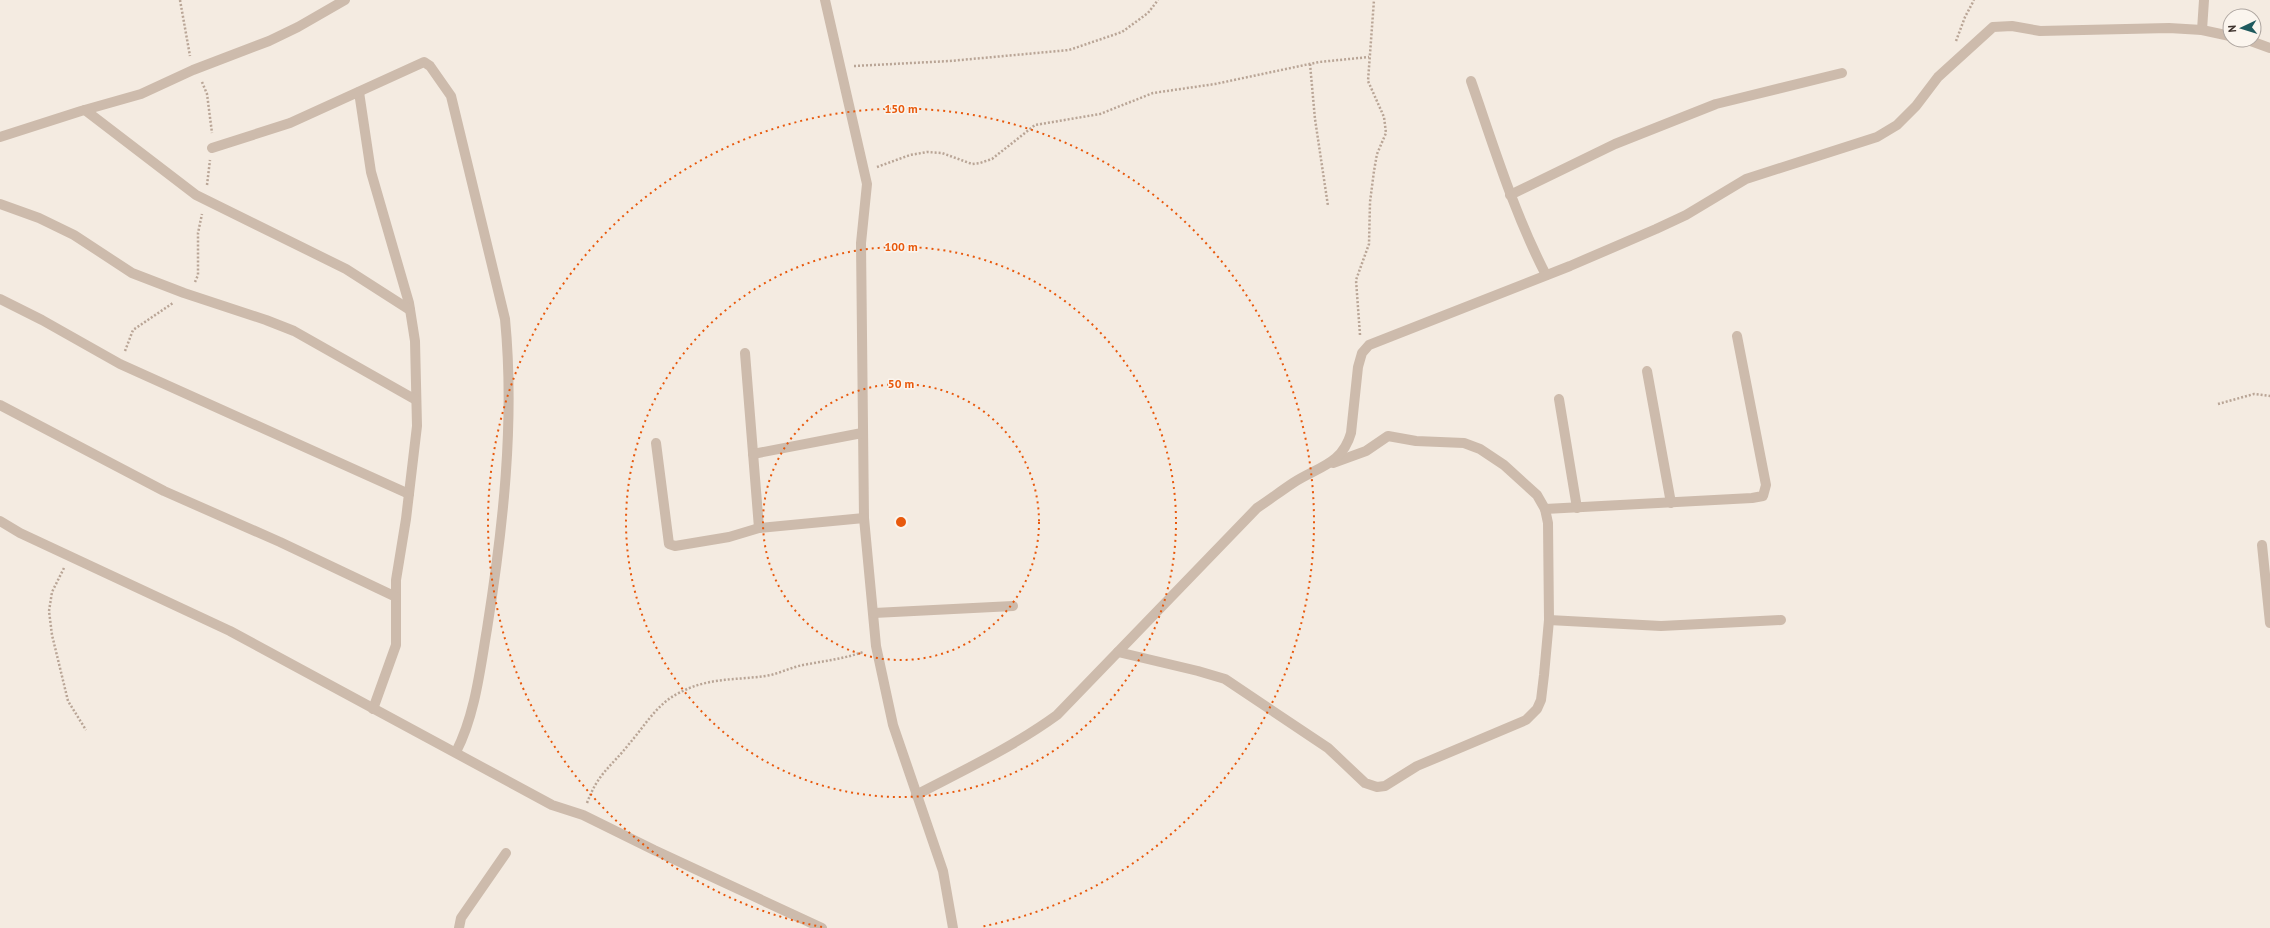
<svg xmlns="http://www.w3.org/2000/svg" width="2270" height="928" font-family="'PT Sans',sans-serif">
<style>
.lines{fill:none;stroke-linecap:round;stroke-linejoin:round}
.path{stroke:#b9a596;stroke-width:2.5;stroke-dasharray:2 2;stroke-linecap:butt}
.minor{stroke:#cdbbac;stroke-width:10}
.ring{fill:none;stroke:#e8590c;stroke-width:2;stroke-dasharray:2 4}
.centre{fill:#e8590c;stroke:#fbf5ee;stroke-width:2}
.ring-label{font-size:12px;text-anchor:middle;font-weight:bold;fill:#e8590c;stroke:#fbf5ee;stroke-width:3;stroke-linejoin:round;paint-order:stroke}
</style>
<rect width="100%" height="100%" fill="#f4ebe1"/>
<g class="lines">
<g class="path">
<polyline points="180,0 190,56"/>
<polyline points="1956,41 1965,17 1974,0"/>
<polyline points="1310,64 1315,119 1328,206"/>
<polyline points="854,66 950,61 1069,50 1122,32 1148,13 1158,0"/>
<polyline points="202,82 207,94 212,133"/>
<polyline points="877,167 910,155 927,152 942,153 972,164 980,163 992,159 1035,125 1100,114 1153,93 1215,84 1319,62 1369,57"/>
<polyline points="207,185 210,160"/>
<polyline points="195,282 198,275 198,233 202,214"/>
<polyline points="1360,335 1356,280 1369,244 1370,202 1374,171 1377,154 1386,133 1384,117 1368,81 1374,0"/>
<polyline points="125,351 133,330 173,303"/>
<polyline points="2218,404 2254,394 2270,396"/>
<polyline points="64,568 52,592 49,611 52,635 68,701 86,730"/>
<path d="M587,803C598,773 611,767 629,744C644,727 656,705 677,694C709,676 738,681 771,675C782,672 793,667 803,665C824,661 843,659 863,652"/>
</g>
<g class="minor">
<polyline points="825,0 867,184 861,243 864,518 876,646 893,725 943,871 953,928"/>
<polyline points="2202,30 2204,0"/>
<polyline points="2248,40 2270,48"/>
<path d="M1471,81C1494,147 1514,213 1546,275"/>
<polyline points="359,92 371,172 409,303 415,341 417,426 406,519 396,580 396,645 373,709"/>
<polyline points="85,110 196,195 346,269 410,310"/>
<polyline points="0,137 81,111 141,94 193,70 269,41 298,27 345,0"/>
<path d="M212,148L290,123L424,62L430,66L451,96L505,319C515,422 503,528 487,629C480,670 475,715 456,752"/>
<polyline points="1510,195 1615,144 1716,104 1842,73"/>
<polyline points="0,204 39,218 74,235 132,273 184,293 266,320 294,331 416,400"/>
<polyline points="0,299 42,320 120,364 409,494"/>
<polyline points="745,353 759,528"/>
<polyline points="1647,371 1671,503"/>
<polyline points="1559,399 1577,508"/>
<polyline points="0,405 164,491 280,542 396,597"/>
<polyline points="656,443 669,544 675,546 729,537 759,528 864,518"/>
<polyline points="753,454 862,433"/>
<polyline points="1545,509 1752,498 1763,496 1766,485 1737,336"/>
<polyline points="0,521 20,533 230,631 552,805 583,815 654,850 822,928"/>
<polyline points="2262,545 2270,623"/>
<polyline points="874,613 1013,606"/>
<polyline points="1549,620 1661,626 1781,620"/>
<polyline points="1118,652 1198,671 1225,679 1328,748 1365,783 1377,787 1385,786 1417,766 1526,720 1537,709 1541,700 1544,675 1549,620 1548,523 1545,509 1537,495 1504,465 1480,449 1464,443 1416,441 1388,436 1366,451 1333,463"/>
<path d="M916,795C964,770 1013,747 1057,715L1257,508C1269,500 1281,491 1293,483C1317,467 1342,465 1351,433L1358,367L1362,353L1369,345L1570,266L1656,229L1686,215L1746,179L1877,137L1897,125L1916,106L1938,77L1993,27L2012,26L2040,31L2169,28L2202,30L2230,36"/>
<polyline points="459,928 461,918 506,853"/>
</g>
</g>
<g class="ring">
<circle cx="901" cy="522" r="138"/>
<circle cx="901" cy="522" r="275"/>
<path d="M822 927A413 413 0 1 1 980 927"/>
</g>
<circle cx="901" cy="522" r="6" class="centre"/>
<g class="ring-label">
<text x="901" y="113">150 m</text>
<text x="901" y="251">100 m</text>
<text x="901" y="388">50 m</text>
</g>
<g transform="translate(2242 28) rotate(266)"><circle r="19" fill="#fbf5ee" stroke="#aea6a0"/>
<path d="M0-3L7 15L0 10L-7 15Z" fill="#1f5a5e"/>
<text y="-6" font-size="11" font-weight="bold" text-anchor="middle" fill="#3b302b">N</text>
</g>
</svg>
